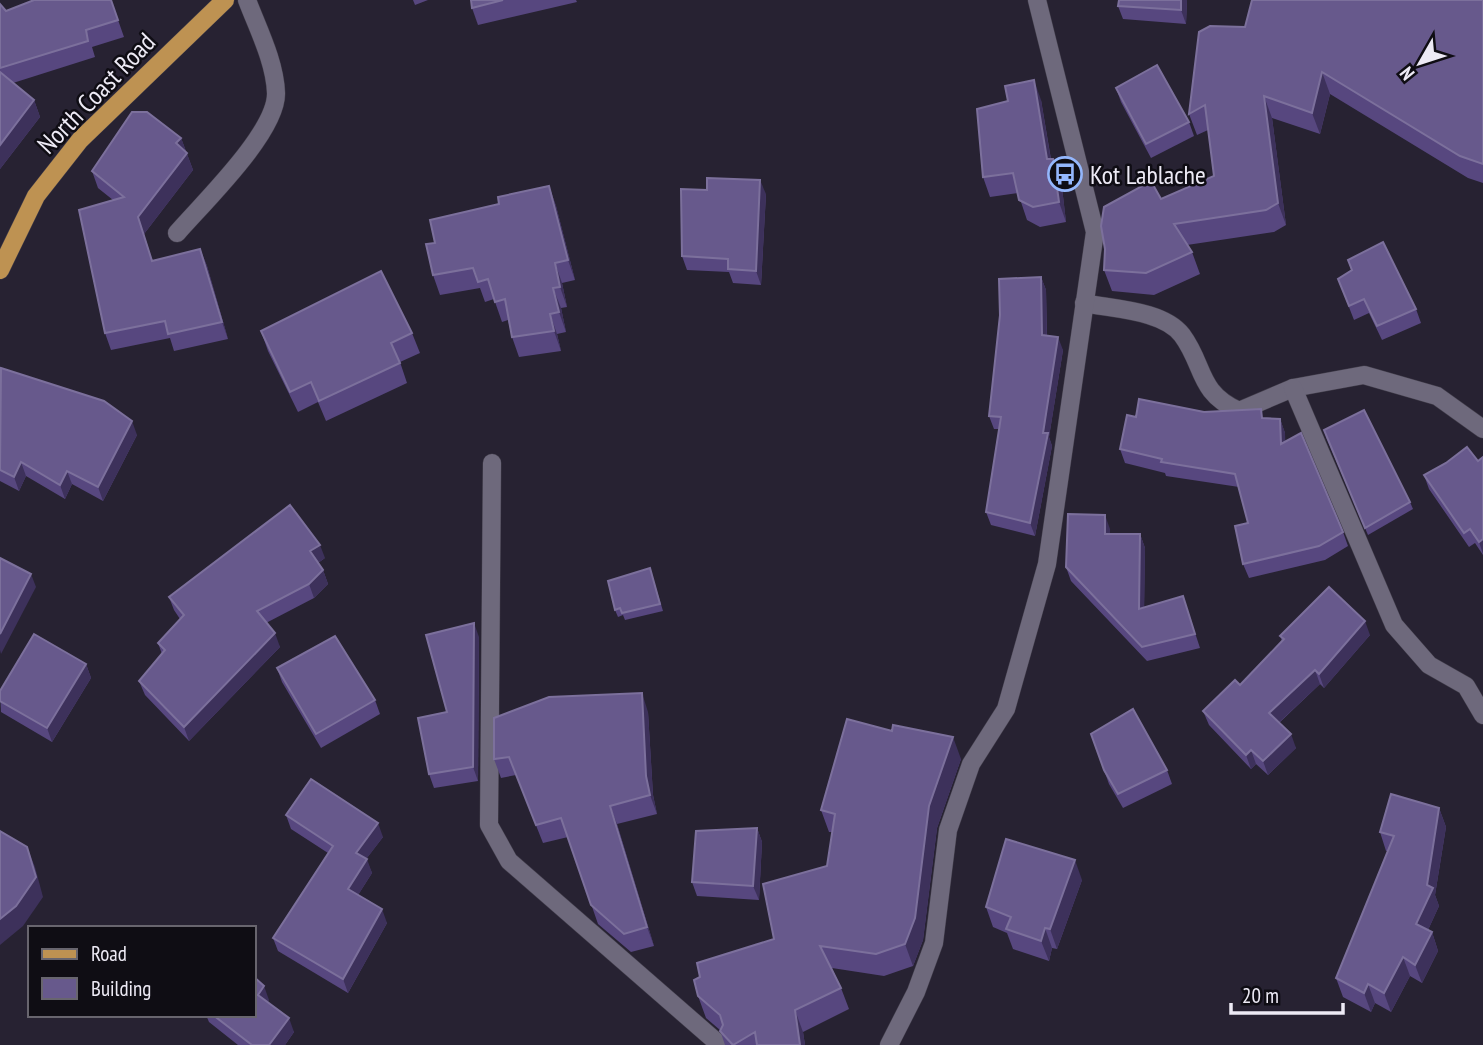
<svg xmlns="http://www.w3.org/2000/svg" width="1483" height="1045" font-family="'PT Sans Narrow',sans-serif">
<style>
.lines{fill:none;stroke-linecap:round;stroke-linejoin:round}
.minor-casing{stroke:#413d4a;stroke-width:19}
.primary-casing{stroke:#413d4a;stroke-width:19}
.minor{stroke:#6e697c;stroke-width:18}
.primary{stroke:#be9252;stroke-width:18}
.wall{fill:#57477f}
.shaded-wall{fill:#3d315b}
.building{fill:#67598c;stroke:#7c709c;stroke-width:2}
.labels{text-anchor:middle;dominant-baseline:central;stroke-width:5;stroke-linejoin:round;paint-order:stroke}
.street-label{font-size:26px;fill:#edeaf5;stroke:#0f0d14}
.poi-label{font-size:26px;fill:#edeaf5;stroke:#0f0d14;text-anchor:start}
</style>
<rect width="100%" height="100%" fill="#272232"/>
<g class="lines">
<g class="minor-casing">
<g id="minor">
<path d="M177,233C203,203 277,132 276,93C275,62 258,29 247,0"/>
<path d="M1084,303C1112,309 1163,310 1182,335C1205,366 1197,392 1239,411L1293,388L1364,375L1437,396L1483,429"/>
<polyline points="1293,388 1394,625 1429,665 1466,686 1483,715"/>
<polyline points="492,463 489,825 509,861 720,1045"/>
<polyline points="889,1045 916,992 934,943 948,830 971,764 1006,709 1047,564 1095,232 1037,0"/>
</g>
</g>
<g class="primary-casing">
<polyline id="primary" points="0,270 36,196 80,140 225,0"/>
</g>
<use href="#minor" class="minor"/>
<use href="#primary" class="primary"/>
</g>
<g class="wall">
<polygon points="111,0 124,37 92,47 95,57 13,83 34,100 40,117 0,169 0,4 6,11"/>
<polygon points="413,0 428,0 415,5"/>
<polygon points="471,0 576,0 577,2 478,25 472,8"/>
<polygon points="1119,0 1187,0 1186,24 1123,19 1118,6"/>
<polygon points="1483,0 1483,183 1468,178 1330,94 1320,134 1272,118 1286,225 1274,232 1187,245 1192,252 1200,274 1154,295 1112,291 1104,270 1161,199 1214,176 1208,130 1197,135 1189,114 1245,27"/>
<polygon points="1116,88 1189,122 1194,136 1151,158 1121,102"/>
<polygon points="1041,100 1051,159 1053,159 1061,179 1066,222 1040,227 1027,220 1018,193 990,197 983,177"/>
<polygon points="181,138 193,170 144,234 152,261 200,249 207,266 228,339 174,351 170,338 111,350 105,333 113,200 98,188 92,171"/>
<polygon points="549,186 556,206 575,280 562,283 567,307 561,308 566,332 557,334 561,351 519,357 512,337 508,320 502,322 494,299 485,302 480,288 440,295 433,275 435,243 499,204"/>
<polygon points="766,194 761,285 733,283 729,272 687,270 682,256"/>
<polygon points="1348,260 1416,309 1421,323 1382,340 1369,313 1354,320 1338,279 1351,270"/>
<polygon points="1041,277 1046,290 1047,336 1063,350 1049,437 1052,446 1035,536 991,525 986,512 999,429 994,429 989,416"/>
<polygon points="261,331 412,333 420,353 400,362 407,383 326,421 318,402 298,412 268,351"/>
<polygon points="0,369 137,435 103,501 72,484 65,499 26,476 19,491 0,481"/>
<polygon points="1204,412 1265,419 1280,419 1285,433 1285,441 1343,532 1348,546 1325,560 1249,578 1243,564 1248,523 1239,487 1166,476 1165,473 1125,463 1120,449 1136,417"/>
<polygon points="1326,437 1410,502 1413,509 1368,535"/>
<polygon points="1483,457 1483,555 1475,543 1469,547 1429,489 1424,475 1478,461"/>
<polygon points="1110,529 1110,534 1140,534 1145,548 1144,607 1183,596 1200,648 1147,661 1071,581 1066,567"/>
<polygon points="325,558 318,563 323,570 328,584 314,598 266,623 280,647 189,741 145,695 139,681 162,654 158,643 180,619 174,610 169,597"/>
<polygon points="650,568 663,611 625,620 623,615 618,617 615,610"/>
<polygon points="1370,635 1324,688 1320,684 1279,723 1296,748 1268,775 1256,764 1251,769 1209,725 1203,711 1240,685 1282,641 1280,636"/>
<polygon points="479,637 478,781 434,788 429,774 447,712"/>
<polygon points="86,664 91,678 52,742 1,712 0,691"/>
<polygon points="277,668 375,700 380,714 321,748 282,682"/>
<polygon points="648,712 653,795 657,814 617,824 654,946 631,952 598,924 568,837 543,843 516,775 501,778 494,759"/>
<polygon points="1091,734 1167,770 1172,784 1123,808 1109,784"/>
<polygon points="961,759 937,828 923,940 913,966 884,976 832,968 841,988 849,1009 803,1032 805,1045 725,1045 720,1030 706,1018 698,996 700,977 774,939 827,866 832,832 829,832 821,810"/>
<polygon points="1439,808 1446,827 1435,895 1439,906 1428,930 1432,932 1438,951 1422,983 1410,976 1391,1012 1375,1003 1371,1012 1343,997 1336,978 1388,851 1386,851 1380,832"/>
<polygon points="286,815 383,837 366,859 372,873 358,895 387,923 348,993 278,951 273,938 328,853 291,829"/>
<polygon points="757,828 762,842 759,900 697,896 692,882"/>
<polygon points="1082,880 1057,949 1052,948 1049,961 1013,949 1007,933 993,927 986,907"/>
<polygon points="269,1000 268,1002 294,1032 285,1045 238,1045 209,1022 206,1015 254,1015"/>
</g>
<g class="shaded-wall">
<polygon points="1181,0 1187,0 1186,24 1181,10"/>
<polygon points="1322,72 1330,94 1320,134 1312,113"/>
<polygon points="1034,80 1041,100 1054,179 1047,159"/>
<polygon points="1264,96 1272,118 1286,225 1278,203"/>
<polygon points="34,100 40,117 0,169 0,145"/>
<polygon points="181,138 193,170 144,234 158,278 138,217 176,143"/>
<polygon points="1053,159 1061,179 1066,222 1059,202"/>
<polygon points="760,180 766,194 761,285 756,271"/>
<polygon points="549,186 556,206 575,280 568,260"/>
<polygon points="200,249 207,266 228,339 222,322"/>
<polygon points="555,263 562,283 567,307 560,287"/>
<polygon points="1041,277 1046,290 1047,348 1042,335"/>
<polygon points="553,288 561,308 566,332 559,312"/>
<polygon points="550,314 557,334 561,351 554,331"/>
<polygon points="1058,337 1063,350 1049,437 1052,446 1035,536 1030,523"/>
<polygon points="1280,419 1285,433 1286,458 1281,444"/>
<polygon points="132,421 137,435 103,501 98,487"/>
<polygon points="21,462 26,476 19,491 14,477"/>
<polygon points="67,471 72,484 65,499 60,485"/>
<polygon points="1105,515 1110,529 1110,548 1105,534"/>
<polygon points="1140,534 1145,548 1144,623 1139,609"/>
<polygon points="1483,539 1483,554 1479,542"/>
<polygon points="320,545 325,558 315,565 310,551"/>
<polygon points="323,570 328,584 314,598 309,584"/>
<polygon points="31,574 36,587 1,654 0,650 0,634"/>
<polygon points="1365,621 1370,635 1324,688 1319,674"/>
<polygon points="474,623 479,637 478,781 473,767"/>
<polygon points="275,633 280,647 189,741 184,727"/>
<polygon points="86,664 91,678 52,742 47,728"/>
<polygon points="1315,670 1320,684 1274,727 1269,713"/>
<polygon points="642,693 648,712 653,795 657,814 650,795 646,776"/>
<polygon points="1291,734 1296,748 1268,775 1263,761"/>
<polygon points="953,737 961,759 937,828 923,940 913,966 905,944 929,806"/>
<polygon points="1251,750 1256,764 1251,769 1246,755"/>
<polygon points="610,806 617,824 654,946 647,927"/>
<polygon points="1439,808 1446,827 1435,895 1439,906 1422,943 1416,924 1427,885"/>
<polygon points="378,823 383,837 361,866 356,853"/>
<polygon points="757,828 762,842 759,900 753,886"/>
<polygon points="27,847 35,867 43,897 23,926 0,945 0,919"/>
<polygon points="367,859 372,873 353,903 348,889"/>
<polygon points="1075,860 1082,880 1057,949 1050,929"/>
<polygon points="382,909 387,923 348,993 343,979"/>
<polygon points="1045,928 1052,948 1049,961 1041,941"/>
<polygon points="1432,932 1438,951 1422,983 1415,965"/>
<polygon points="1403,957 1410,976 1391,1012 1384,993"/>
<polygon points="1368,984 1375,1003 1371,1012 1364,993"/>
<polygon points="264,986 269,1000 263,1009 258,995"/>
<polygon points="795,1010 803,1032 805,1045 800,1045"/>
<polygon points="289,1018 294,1032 285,1045 269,1045"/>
</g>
<g class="building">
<polygon points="34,0 111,0 118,20 86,30 88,41 0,68 0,4 6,11"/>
<polygon points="471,0 503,0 472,8"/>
<polygon points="1119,0 1181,0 1181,10 1118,6"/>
<polygon points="1252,0 1483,0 1483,164 1460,156 1322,72 1312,113 1264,96 1278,203 1266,210 1174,224 1192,252 1146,273 1104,270 1105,249 1101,226 1104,207 1151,181 1161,199 1214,176 1205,105 1189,114 1199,32 1210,26 1245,27"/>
<polygon points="1157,65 1189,122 1146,144 1116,88"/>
<polygon points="0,72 34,100 0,145"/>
<polygon points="1034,80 1047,159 1053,159 1059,202 1033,207 1019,200 1013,173 983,177 977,109 1008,101 1005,86"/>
<polygon points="132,112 147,112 181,138 176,143 187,153 138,217 152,261 200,249 222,322 168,334 165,321 105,333 79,210 124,197 92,171"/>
<polygon points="707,178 760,180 756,271 728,269 728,259 682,256 681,189 707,190"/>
<polygon points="549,186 568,260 555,263 560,287 553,288 559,312 550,314 554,331 512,337 505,299 495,302 488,279 478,282 473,268 433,275 426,244 435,243 430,220 499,204 498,197"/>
<polygon points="1383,242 1416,309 1377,326 1364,299 1349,306 1338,279 1352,270 1348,260"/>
<polygon points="381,271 412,333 391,343 400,363 319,401 311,382 290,392 261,331"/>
<polygon points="1041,277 1042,335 1058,337 1043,433 1048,433 1030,523 986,512 1001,417 989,416 1000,315 999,279"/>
<polygon points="1,368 104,401 132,421 98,487 67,471 60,485 21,462 14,477 0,470"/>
<polygon points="1139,399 1204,412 1261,409 1262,418 1280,419 1281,444 1301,433 1343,532 1319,546 1243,564 1235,526 1248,523 1235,474 1161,462 1162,459 1120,449 1127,415 1136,417"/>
<polygon points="1364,410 1410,502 1365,528 1324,430"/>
<polygon points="1467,447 1478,461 1483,457 1483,539 1479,542 1470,529 1464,533 1424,475 1446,463"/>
<polygon points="290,505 320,545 310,551 323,570 309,584 257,611 275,633 184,727 139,681 165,650 158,643 184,615 169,597"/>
<polygon points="1068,514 1105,515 1105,534 1140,534 1139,609 1183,596 1195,634 1142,647 1066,567"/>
<polygon points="0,558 31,574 0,634"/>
<polygon points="650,568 660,604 622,613 620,608 615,610 608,581"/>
<polygon points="1329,587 1365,621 1319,674 1315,670 1269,713 1291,734 1263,761 1251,750 1246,755 1203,711 1235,680 1240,685 1284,639 1280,636"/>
<polygon points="474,623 473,767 429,774 418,718 447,712 426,635"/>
<polygon points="34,634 86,664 47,728 0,701 0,691"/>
<polygon points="335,636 375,700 316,734 277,668"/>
<polygon points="642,693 646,776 650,795 610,806 647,927 624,934 591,905 561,818 536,825 509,757 494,759 494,718 549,697"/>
<polygon points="1133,709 1167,770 1118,794 1104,770 1091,734"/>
<polygon points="847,719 892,731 893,725 953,737 929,806 915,918 905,944 876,954 820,946 841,988 795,1010 800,1045 757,1045 755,1032 733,1045 720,1031 723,1025 720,1015 698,996 694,980 700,977 697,963 774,939 763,884 827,866 835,814 821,810"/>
<polygon points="311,779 378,823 356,853 367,859 348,889 382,909 343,979 273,938 333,846 286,815"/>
<polygon points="1391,794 1439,808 1427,885 1433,888 1416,924 1432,932 1415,965 1403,957 1384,993 1368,984 1364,993 1336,978 1394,836 1380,832"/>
<polygon points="757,828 753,886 692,882 696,831"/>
<polygon points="0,831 27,847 36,877 16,906 0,919"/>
<polygon points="1006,839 1075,860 1050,929 1045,928 1041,941 1006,929 1011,917 986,907"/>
<polygon points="254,977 264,986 258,995 289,1018 269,1045 252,1045 213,1015 254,1015"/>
</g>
<defs>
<g id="bus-ring" transform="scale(1.75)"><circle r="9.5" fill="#0f0d14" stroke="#94b7fd" stroke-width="1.5"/><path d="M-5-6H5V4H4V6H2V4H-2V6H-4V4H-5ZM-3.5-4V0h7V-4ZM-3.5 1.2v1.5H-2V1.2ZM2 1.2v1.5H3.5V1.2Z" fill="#94b7fd"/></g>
</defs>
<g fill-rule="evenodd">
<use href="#bus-ring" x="1065" y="174"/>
</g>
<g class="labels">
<g class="street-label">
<text transform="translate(96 93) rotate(-46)">North Coast Road</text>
</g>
<g class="poi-label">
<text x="1090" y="174">Kot Lablache</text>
</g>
</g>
<rect x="28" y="926" width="228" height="91" fill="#0f0d14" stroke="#68656e" stroke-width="2"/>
<rect x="42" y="949" width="35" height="10" fill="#be9252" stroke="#68656e" stroke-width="2"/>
<text x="91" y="961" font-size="21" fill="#edeaf5">Road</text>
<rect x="42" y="978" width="35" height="21" fill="#67598c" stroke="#68656e" stroke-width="2"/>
<text x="91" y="996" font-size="21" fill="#edeaf5">Building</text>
<g transform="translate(1420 63) rotate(231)" stroke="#0f0d14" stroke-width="5" paint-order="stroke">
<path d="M0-5L12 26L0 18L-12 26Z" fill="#edeaf5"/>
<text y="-10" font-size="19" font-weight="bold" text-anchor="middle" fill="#edeaf5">N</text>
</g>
<path d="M1231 1003v10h112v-10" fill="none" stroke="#edeaf5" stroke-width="3.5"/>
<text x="1242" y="1003" font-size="21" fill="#edeaf5" stroke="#0f0d14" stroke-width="5" paint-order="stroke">20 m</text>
</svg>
